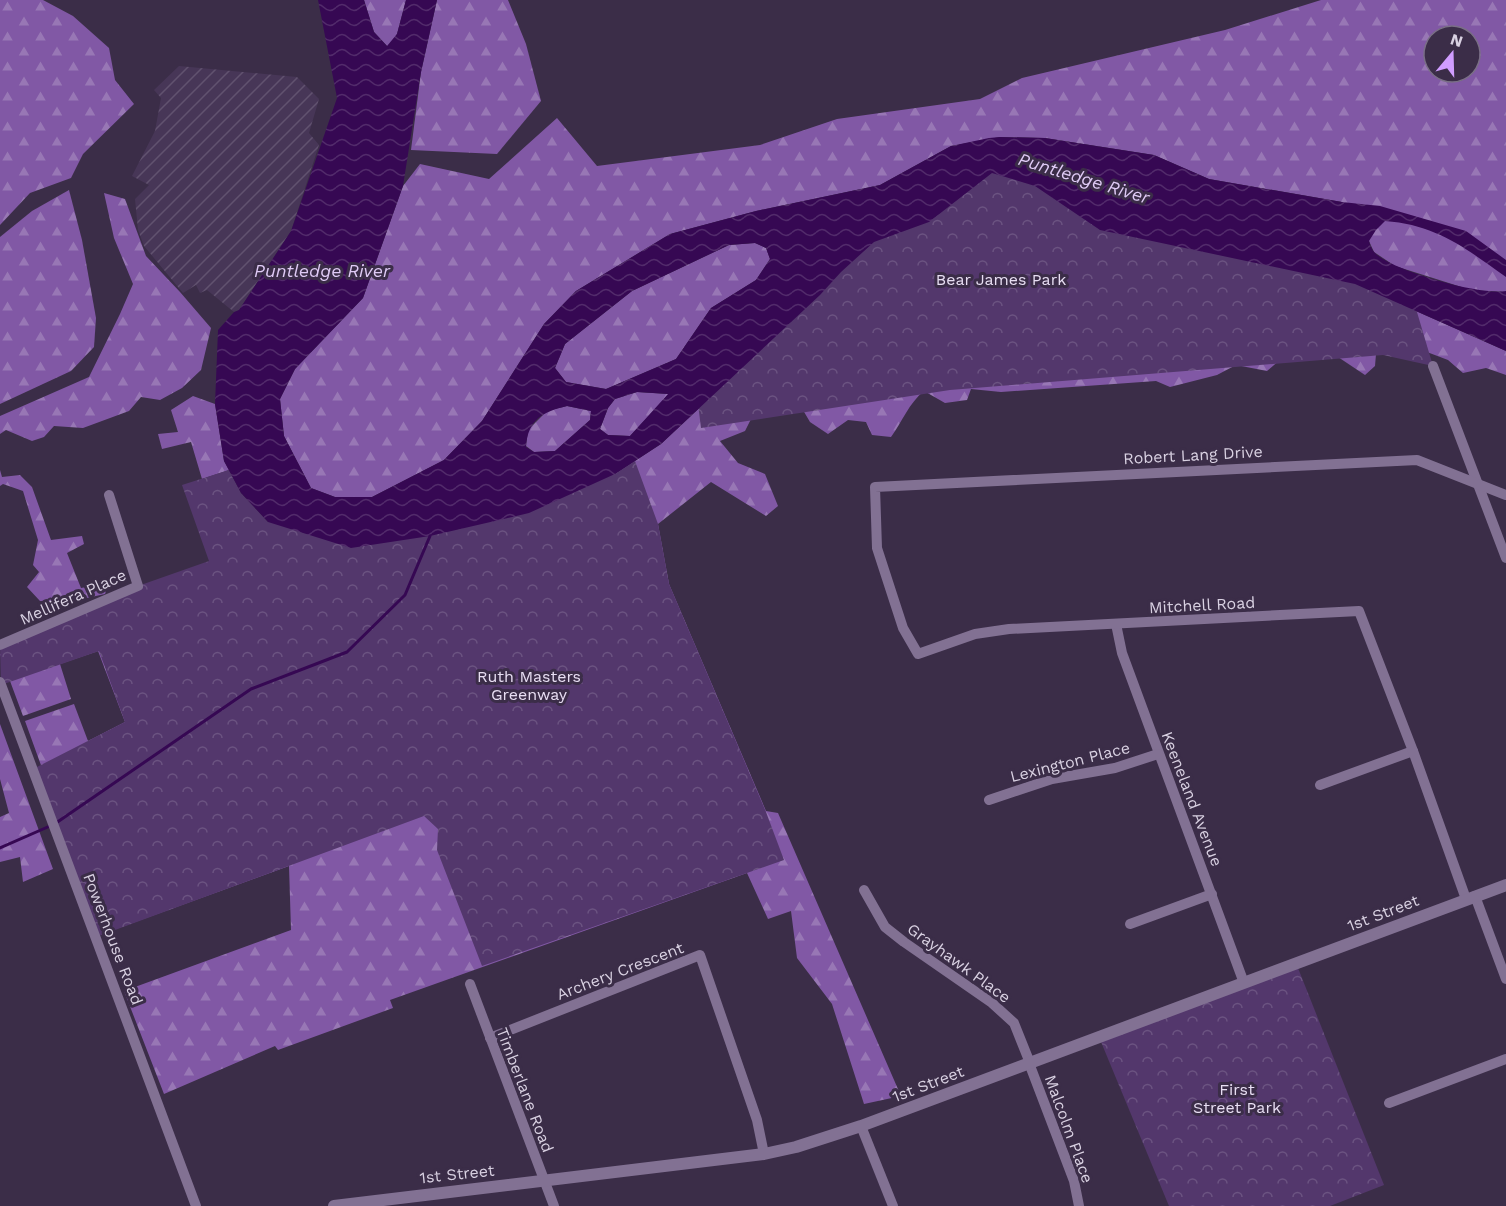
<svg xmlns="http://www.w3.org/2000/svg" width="1506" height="1206" font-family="'Work Sans',sans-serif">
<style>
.industrial{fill:url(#industrial-furrows)}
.forest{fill:url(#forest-firs);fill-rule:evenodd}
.park{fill:url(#park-crowns)}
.water{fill:url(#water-waves);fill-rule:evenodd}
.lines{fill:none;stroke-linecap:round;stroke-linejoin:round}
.stream{stroke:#360853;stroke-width:3}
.minor{stroke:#827193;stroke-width:10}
.tertiary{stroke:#827193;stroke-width:12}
.labels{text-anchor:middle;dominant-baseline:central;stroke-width:6;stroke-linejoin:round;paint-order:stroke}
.park-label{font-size:16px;fill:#e8def3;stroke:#3b2d48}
.street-label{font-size:16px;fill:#d9d1e2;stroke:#3b2d48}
.water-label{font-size:18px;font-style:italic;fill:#dfcaf5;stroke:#3b2d48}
</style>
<defs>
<pattern id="industrial-furrows" width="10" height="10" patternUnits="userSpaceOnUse" patternTransform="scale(1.5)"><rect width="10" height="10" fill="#473657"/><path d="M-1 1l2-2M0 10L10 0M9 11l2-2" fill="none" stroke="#61526f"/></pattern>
<pattern id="forest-firs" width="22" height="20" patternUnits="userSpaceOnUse" patternTransform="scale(1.5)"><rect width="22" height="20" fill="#8158a5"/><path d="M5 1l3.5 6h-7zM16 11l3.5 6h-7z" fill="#9877b5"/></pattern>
<pattern id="park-crowns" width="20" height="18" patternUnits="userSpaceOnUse" patternTransform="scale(1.5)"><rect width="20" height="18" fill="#53376c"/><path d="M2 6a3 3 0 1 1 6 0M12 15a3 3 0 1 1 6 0" fill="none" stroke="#6b5381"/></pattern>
<pattern id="water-waves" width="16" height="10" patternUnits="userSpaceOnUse" patternTransform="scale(1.5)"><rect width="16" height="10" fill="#360853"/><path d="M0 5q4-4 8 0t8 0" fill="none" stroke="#522b6b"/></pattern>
</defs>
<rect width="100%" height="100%" fill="#3b2d48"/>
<polygon class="industrial" points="179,66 297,77 319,99 309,133 319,145 291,231 239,310 234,312 207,290 200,293 196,285 183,293 144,246 138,230 135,199 149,185 132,176 155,131 161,98 154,90"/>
<g class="forest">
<polygon points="0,0 43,0 73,16 109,48 115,80 134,104 83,154 71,178 30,193 0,225"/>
<polygon points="364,0 406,0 397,34 388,47 374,32"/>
<polygon points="437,0 508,0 526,44 541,101 497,154 411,150 421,72"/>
<path d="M1321,0H1506V292L1471,290L1395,266L1374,252L1369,241L1342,202L1209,179L1154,155L1045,138L1000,137L951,146L880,185L756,211L670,234L576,291L544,324L482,421L444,460L372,497H335L311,488L284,436L280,399L295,369L363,298L403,186L420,164L489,179L557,118L597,166L760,145L837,119L980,99L1022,78L1225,30ZM1434,36H1470V72H1434Z"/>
<polygon points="69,190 82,240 96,318 94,347 71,371 0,404 0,237 32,211"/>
<polygon points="104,193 125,199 146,256 180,292 211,328 201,370 182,388 160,400 141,397 129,411 83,428 54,426 44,437 32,441 6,430 0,434 0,416 89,377 120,314 133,284 114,238"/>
<polygon points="755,243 766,248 770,259 756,280 711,308 676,359 606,389 566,382 555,368 565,344 632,291 729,245"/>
<path d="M1355,284L1506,351V375L1486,368L1463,373L1448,360L1419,349L1377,342L1375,366L1365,375L1338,357L1281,359L1267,371L1236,365L1217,375L1170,387L1156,381L1001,392L971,389L967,400L945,403L924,391C909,403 902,422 891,437L872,435L866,422L848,420L828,434L810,422L800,405L752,417L745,431L720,441L738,463L765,474L778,506L766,516L711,482L658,524L669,584L766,811L778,813L901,1096L864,1104L832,1004L797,958L791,911L768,919L747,873L390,1000L393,1008L278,1050L275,1046L164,1094L124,991L291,930L289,866L102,934L25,721L74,704L88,741L125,722L98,651L60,664L71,699L23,716L0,654L216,569L268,522L615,474L661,444L820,295Z"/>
<polygon points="637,392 669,394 630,436 608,435 600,429 608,408 615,399"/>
<polygon points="193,396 215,404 224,461 229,470 202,479 191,442 162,449 158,434 178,432 171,410"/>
<polygon points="567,406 591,411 590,420 555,451 534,452 526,446 528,430 547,411"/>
<polygon points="0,470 2,477 20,475 32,487 51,540 82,536 84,544 67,553 81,588 109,583 105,594 59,604 40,601 27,587 39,572 33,565 38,540 23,491 3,484 0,486"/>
<polygon points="0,724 53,869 23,882 20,857 0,862 0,817 9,813 0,779"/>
</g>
<g class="park">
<polygon points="1007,167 1414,302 1433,366 1383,355 950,390 701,428 697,396 849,241 973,173"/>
<polygon points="635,461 658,524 669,584 766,812 784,860 482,966 437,850 438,829 424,816 96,937 33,769 125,722 99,651 1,685 0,645 138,586 209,561 182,485 229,470 241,493 268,522 615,474"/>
<polygon points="1296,963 1384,1185 1330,1206 1169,1206 1099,1037"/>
</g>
<path class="water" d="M318,0H364L374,32L387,46L397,34L406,0H437L421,72L403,186L363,298L295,369L280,399L284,436L311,488L335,497H372L444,460L482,421L544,324L576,291L670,234L756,211L880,185L951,146L989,138L1000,137L1045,138L1154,155L1209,179L1342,202L1380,206L1466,231L1506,260V277C1465,248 1437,225 1385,221L1376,230L1369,241C1370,245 1372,250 1375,253C1393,271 1482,296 1506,291V351L1355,284L1100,230L1035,186L992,173L929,222L874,242L841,272L820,295L661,444L615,474L529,513L430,536L351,548L268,522L241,493L224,461L215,404L218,330L234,312L239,310L291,231L337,98ZM755,243L766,248L770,259L756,280L711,308L676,359L606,389L566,382L555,368L565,344L632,291L729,245ZM637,392L668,394L630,436L608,435L600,429L608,408L615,399ZM567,406L591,411L590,420L555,451L534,452L526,447C528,419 543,412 567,406Z"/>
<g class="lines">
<g class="stream">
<polyline points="56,823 251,689 347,652 405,595 430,536"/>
<polyline points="0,848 50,826"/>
</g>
<g class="minor">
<polyline points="1433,366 1506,558"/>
<polyline points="1116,624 1122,653 1244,983"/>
<polyline points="0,645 138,586 109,495"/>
<polyline points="0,682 196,1206"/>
<polyline points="1320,785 1413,751"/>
<polyline points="989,800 1052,779 1115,768 1158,754"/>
<polyline points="864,890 885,927 904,942 992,1003 1014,1023 1030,1063"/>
<polyline points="1475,896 1506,979"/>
<polyline points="1466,899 1413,751 1359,611 1009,629 975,634 918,654 903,628 877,548 875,487 1417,460 1506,495"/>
<polyline points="1130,924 1212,894"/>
<polyline points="470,984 554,1206"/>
<polyline points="490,1038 700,955 757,1120 764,1154"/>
<polyline points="1029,1063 1074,1181 1079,1206"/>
<polyline points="1389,1103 1506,1059"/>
<polyline points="861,1126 893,1206"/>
</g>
<polyline class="tertiary" points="334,1206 764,1154 796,1147 861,1126 1506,885"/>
</g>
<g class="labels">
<g class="park-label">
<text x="1001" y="279">Bear James Park</text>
<text x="529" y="676">Ruth Masters<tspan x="529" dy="18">Greenway</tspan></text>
<text x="1237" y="1089">First<tspan x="1237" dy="18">Street Park</tspan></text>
</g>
<g class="street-label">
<text transform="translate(1193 455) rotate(-3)">Robert Lang Drive</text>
<text transform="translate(73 597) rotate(-24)">Mellifera Place</text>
<text transform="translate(1202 605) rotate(-3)">Mitchell Road</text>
<text transform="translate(1070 762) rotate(-14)">Lexington Place</text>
<text transform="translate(1192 799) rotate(69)">Keeneland Avenue</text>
<text transform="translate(1383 913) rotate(-21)">1st Street</text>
<text transform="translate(113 939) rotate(69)">Powerhouse Road</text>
<text transform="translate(959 963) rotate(36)">Grayhawk Place</text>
<text transform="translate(620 971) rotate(-21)">Archery Crescent</text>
<text transform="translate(928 1084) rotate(-21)">1st Street</text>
<text transform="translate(525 1090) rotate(69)">Timberlane Road</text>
<text transform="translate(1069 1129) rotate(70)">Malcolm Place</text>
<text transform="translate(457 1174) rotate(-6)">1st Street</text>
</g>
<g class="water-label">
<text transform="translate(1084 178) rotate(17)">Puntledge River</text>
<text x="322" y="270">Puntledge River</text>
</g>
</g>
<g transform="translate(1452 54) rotate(19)"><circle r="28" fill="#3b2d48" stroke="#7a6f86" stroke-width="1.5"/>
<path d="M0-4.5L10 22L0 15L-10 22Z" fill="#d09dff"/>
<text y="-9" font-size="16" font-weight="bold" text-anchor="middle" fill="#d9d1e2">N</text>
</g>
</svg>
